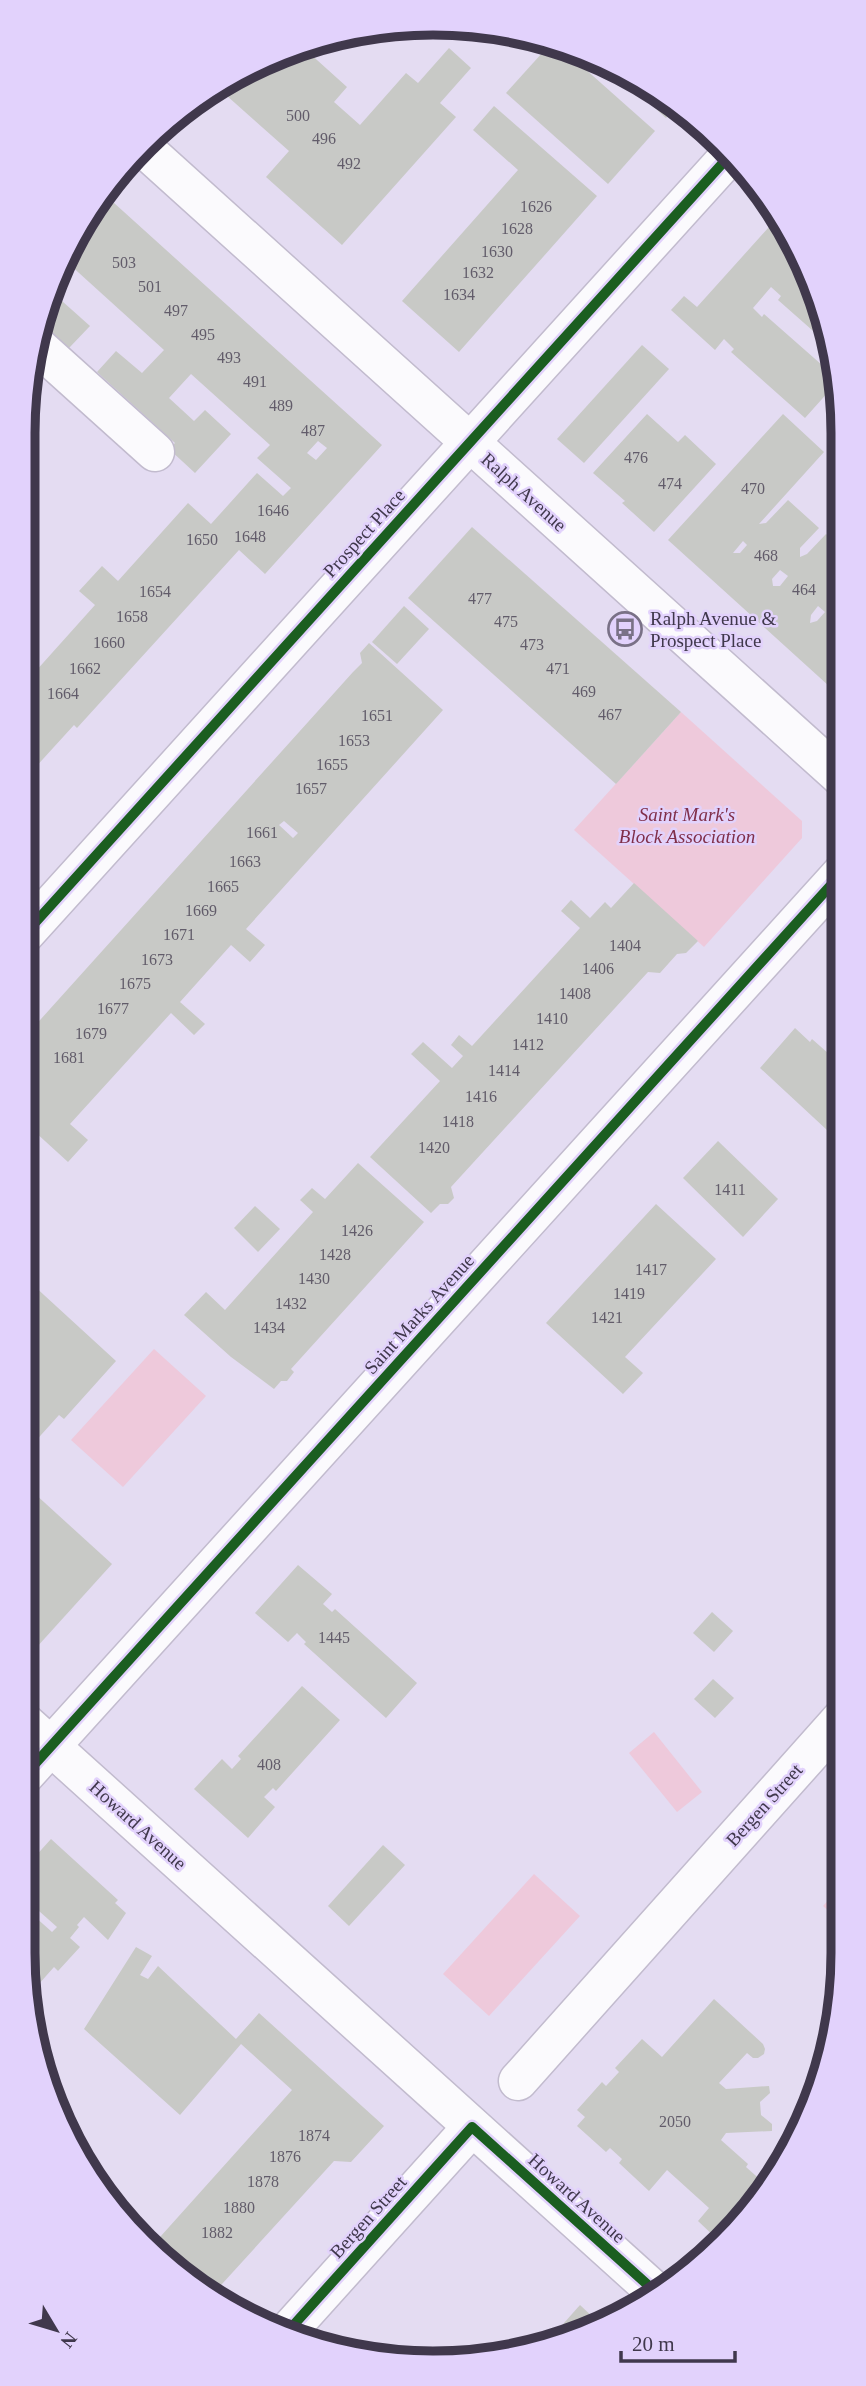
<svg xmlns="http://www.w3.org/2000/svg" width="866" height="2386" font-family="'Times New Roman',serif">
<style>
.green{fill:#eec9db}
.building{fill:#c8c9c6;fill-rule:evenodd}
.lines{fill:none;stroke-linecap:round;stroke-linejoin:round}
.minor-casing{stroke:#c2bbce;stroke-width:41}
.minor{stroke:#fbfafd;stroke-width:38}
.cycleway-casing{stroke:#e2d2fc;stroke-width:15}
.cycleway{stroke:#1b5e20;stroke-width:10}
.labels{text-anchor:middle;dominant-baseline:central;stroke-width:5;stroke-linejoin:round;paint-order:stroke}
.number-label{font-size:16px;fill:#625c6a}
.street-label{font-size:19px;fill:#40384c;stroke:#e2d2fc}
.poi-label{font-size:19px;fill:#40384c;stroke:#e2d2fc;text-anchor:start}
.park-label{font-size:19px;font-style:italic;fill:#802f4a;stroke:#e2d2fc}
.rim{fill:none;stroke:#40384c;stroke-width:9}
</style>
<rect width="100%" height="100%" fill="#e4dcf2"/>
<g class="green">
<polygon points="681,712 802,821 802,838 704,947 574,830"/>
<polygon points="154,1349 206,1396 123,1487 71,1440"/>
<polygon points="654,1732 702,1792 677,1812 629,1753"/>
<polygon points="534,1874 580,1916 489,2016 443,1974"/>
<polygon points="843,1884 843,1924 823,1906"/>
</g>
<g class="building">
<polygon points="552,42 557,44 655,131 608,184 506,93"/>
<polygon points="449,48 471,68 440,103 456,117 342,245 266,177 289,151 217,87 228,78 307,51 347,87 334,102 360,125 406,73 418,83"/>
<polygon points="607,65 638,78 675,108 666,118"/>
<polygon points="494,106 597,196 459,352 402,301 518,170 473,130"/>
<path d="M103,193L382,445L265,574L239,550L77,728L74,725L23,781V679L26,682L95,605L79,591L102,566L118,581L188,503L211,524L257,473L283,496L291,488L257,458L270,445L191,374L169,398L194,421L205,410L231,434L195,473L169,449L175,443L97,372L116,351L142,373L164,350L68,263ZM318,441L327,448L316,460L307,453Z"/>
<polygon points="778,217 801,252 799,256 804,260 829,345 778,300 781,296 771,287 753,308 762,317 764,314 839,380 805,418 731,352 734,349 724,339 715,350 671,310 684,296 697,307"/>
<polygon points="53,293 90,326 69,348 40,321"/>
<polygon points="642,345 669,369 584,463 557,439"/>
<polygon points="647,414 678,442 685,435 716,464 654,532 622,503 625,501 593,473"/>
<path d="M783,414L824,452L759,524L766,523L788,500L819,528L800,548V557L807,554L826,534L840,547L838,592L840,591V696L668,540ZM743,541L747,545L740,553H733ZM780,570L788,576L780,586H773L772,579ZM818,606L825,612L817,621L810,623L811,615Z"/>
<polygon points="472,527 681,712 616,784 408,598"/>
<polygon points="404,606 429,629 397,664 372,642"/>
<path d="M369,643L443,710L246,929L265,945L250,962L231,945L180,1002L205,1024L194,1035L171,1013L70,1124L88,1140L68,1162L23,1121V1039L353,672L362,663L360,653ZM284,821L298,833L293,838L279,825Z"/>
<polygon points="634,883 698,941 686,953 677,954 660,973 648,972 451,1187 454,1198 448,1204 440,1204 431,1213 370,1157 440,1081 411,1054 423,1042 452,1068 463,1056 451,1045 459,1035 472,1046 580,928 561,911 571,900 590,918 605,902 611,908"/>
<polygon points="795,1028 810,1042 812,1039 837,1061 834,1064 839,1069 841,1067 841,1143 760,1068"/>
<polygon points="718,1141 778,1199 743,1237 683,1178"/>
<polygon points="358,1163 424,1222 291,1369 294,1372 287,1381 281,1381 274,1389 231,1357 184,1315 206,1292 225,1310 313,1212 300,1200 312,1188 325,1199"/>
<polygon points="656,1204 716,1259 625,1357 643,1373 623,1394 546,1323"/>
<polygon points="255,1206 280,1229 258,1252 234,1228"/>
<polygon points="32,1284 116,1361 64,1419 59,1415 23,1455 23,1294"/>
<polygon points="23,1483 112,1564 36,1648 23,1636"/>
<polygon points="298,1565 332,1594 323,1604 332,1612 335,1609 417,1683 386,1718 304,1644 306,1642 297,1633 288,1642 255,1613"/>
<polygon points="712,1612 733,1631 714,1652 693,1633"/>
<polygon points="713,1679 734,1698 715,1718 694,1699"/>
<polygon points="302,1686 340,1720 276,1791 273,1788 264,1797 275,1807 248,1838 194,1789 222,1759 232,1769 241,1759 238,1756"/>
<path d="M51,1839L118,1900L115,1903L126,1913L108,1940L84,1917L77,1925L79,1927L70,1938L80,1947L58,1971L54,1967L30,1994L23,1953V1870ZM39,1911L57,1927L52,1932L34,1916Z"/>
<polygon points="383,1845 405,1865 349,1926 328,1906"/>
<polygon points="136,1947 152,1956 140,1975 148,1979 158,1966 236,2039 259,2013 384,2126 351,2162 334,2161 212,2295 152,2246 292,2090 241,2044 180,2115 84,2029"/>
<polygon points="714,1999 763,2044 765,2049 764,2054 758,2058 753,2058 747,2053 719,2083 726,2089 769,2086 770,2093 760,2102 761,2115 772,2124 772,2131 726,2133 721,2140 748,2164 746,2167 764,2183 766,2181 768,2183 759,2202 718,2240 698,2221 709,2208 667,2170 649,2191 619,2163 622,2159 610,2148 606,2152 577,2126 585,2117 577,2110 602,2082 606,2086 619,2072 615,2068 642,2039 662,2057"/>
<polygon points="580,2305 597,2321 548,2341"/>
</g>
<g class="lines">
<g class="minor-casing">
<g id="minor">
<polyline points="146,150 841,777"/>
<polyline points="35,344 155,452"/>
<polyline points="23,936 731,154"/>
<polyline points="23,1721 659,2295"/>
<polyline points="23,1777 841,874"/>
<polyline points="518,2081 843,1717"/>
<polyline points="290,2329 472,2127"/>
</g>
</g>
<use href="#minor" class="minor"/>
<g class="cycleway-casing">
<g id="cycleway">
<polyline points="23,936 731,154"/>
<polyline points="23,1777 841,874"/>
<polyline points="290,2329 472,2127 659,2295"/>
</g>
</g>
<use href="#cycleway" class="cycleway"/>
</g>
<defs>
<g id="bus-ring" transform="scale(1.75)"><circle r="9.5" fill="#e2d2fc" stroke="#797186" stroke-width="1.5"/><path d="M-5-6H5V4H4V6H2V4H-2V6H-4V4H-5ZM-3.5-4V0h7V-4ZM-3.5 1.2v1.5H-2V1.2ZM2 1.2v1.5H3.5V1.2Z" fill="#797186"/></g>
</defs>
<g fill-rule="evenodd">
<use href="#bus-ring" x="625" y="629"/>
</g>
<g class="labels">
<g class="number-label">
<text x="298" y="115">500</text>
<text x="324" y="138">496</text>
<text x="349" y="163">492</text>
<text x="536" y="206">1626</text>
<text x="517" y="228">1628</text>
<text x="497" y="251">1630</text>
<text x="124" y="262">503</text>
<text x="478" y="272">1632</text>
<text x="150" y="286">501</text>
<text x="459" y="294">1634</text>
<text x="176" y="310">497</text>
<text x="203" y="334">495</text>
<text x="229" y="357">493</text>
<text x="255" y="381">491</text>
<text x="281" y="405">489</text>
<text x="313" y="430">487</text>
<text x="636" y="457">476</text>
<text x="670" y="483">474</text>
<text x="753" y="488">470</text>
<text x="273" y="510">1646</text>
<text x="250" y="536">1648</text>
<text x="202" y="539">1650</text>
<text x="766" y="555">468</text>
<text x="804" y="589">464</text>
<text x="155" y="591">1654</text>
<text x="480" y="598">477</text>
<text x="132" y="616">1658</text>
<text x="506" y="621">475</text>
<text x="109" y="642">1660</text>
<text x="532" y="644">473</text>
<text x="85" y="668">1662</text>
<text x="558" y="668">471</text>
<text x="584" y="691">469</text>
<text x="63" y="693">1664</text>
<text x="610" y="714">467</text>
<text x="377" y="715">1651</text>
<text x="354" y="740">1653</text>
<text x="332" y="764">1655</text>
<text x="311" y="788">1657</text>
<text x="262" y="832">1661</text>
<text x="245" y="861">1663</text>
<text x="223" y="886">1665</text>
<text x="201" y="910">1669</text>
<text x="179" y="934">1671</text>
<text x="625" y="945">1404</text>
<text x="157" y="959">1673</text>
<text x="598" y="968">1406</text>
<text x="135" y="983">1675</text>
<text x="575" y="993">1408</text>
<text x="113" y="1008">1677</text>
<text x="552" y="1018">1410</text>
<text x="91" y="1033">1679</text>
<text x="528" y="1044">1412</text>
<text x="69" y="1057">1681</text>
<text x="504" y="1070">1414</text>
<text x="481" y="1096">1416</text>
<text x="458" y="1121">1418</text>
<text x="434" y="1147">1420</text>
<text x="730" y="1189">1411</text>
<text x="357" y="1230">1426</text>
<text x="335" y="1254">1428</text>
<text x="651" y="1269">1417</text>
<text x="314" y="1278">1430</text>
<text x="629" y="1293">1419</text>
<text x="291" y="1303">1432</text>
<text x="607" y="1317">1421</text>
<text x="269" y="1327">1434</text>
<text x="334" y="1637">1445</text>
<text x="269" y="1764">408</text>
<text x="675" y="2121">2050</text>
<text x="314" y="2135">1874</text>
<text x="285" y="2156">1876</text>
<text x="263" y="2181">1878</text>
<text x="239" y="2207">1880</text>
<text x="217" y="2232">1882</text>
</g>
<g class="street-label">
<text transform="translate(524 492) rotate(42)">Ralph Avenue</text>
<text transform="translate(364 533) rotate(-48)">Prospect Place</text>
<text transform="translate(419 1314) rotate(-48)">Saint Marks Avenue</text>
<text transform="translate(764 1805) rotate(-48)">Bergen Street</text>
<text transform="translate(138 1825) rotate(42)">Howard Avenue</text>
<text transform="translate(577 2198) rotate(42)">Howard Avenue</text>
<text transform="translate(368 2217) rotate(-48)">Bergen Street</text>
</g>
<g class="poi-label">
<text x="650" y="618">Ralph Avenue &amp;<tspan x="650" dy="22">Prospect Place</tspan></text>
</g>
<g class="park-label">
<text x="687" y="814">Saint Mark's<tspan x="687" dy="22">Block Association</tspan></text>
</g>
</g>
<path d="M0 0H866V2386H0ZM433 35H433A398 398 0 0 1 831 433V1953A398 398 0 0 1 433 2351H433A398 398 0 0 1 35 1953V433A398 398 0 0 1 433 35Z" fill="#e2d2fc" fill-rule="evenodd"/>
<path class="rim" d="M433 35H433A398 398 0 0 1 831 433V1953A398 398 0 0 1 433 2351H433A398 398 0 0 1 35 1953V433A398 398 0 0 1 433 35Z"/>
<g transform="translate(56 2330) rotate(128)" stroke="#e2d2fc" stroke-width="5" paint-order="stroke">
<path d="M0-5L12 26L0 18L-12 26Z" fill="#40384c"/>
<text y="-10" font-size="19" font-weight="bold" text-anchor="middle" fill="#40384c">N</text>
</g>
<path d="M621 2351v10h114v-10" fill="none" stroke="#40384c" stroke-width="3.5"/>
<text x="632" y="2351" font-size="21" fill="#40384c" stroke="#e2d2fc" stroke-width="5" paint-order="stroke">20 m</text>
</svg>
